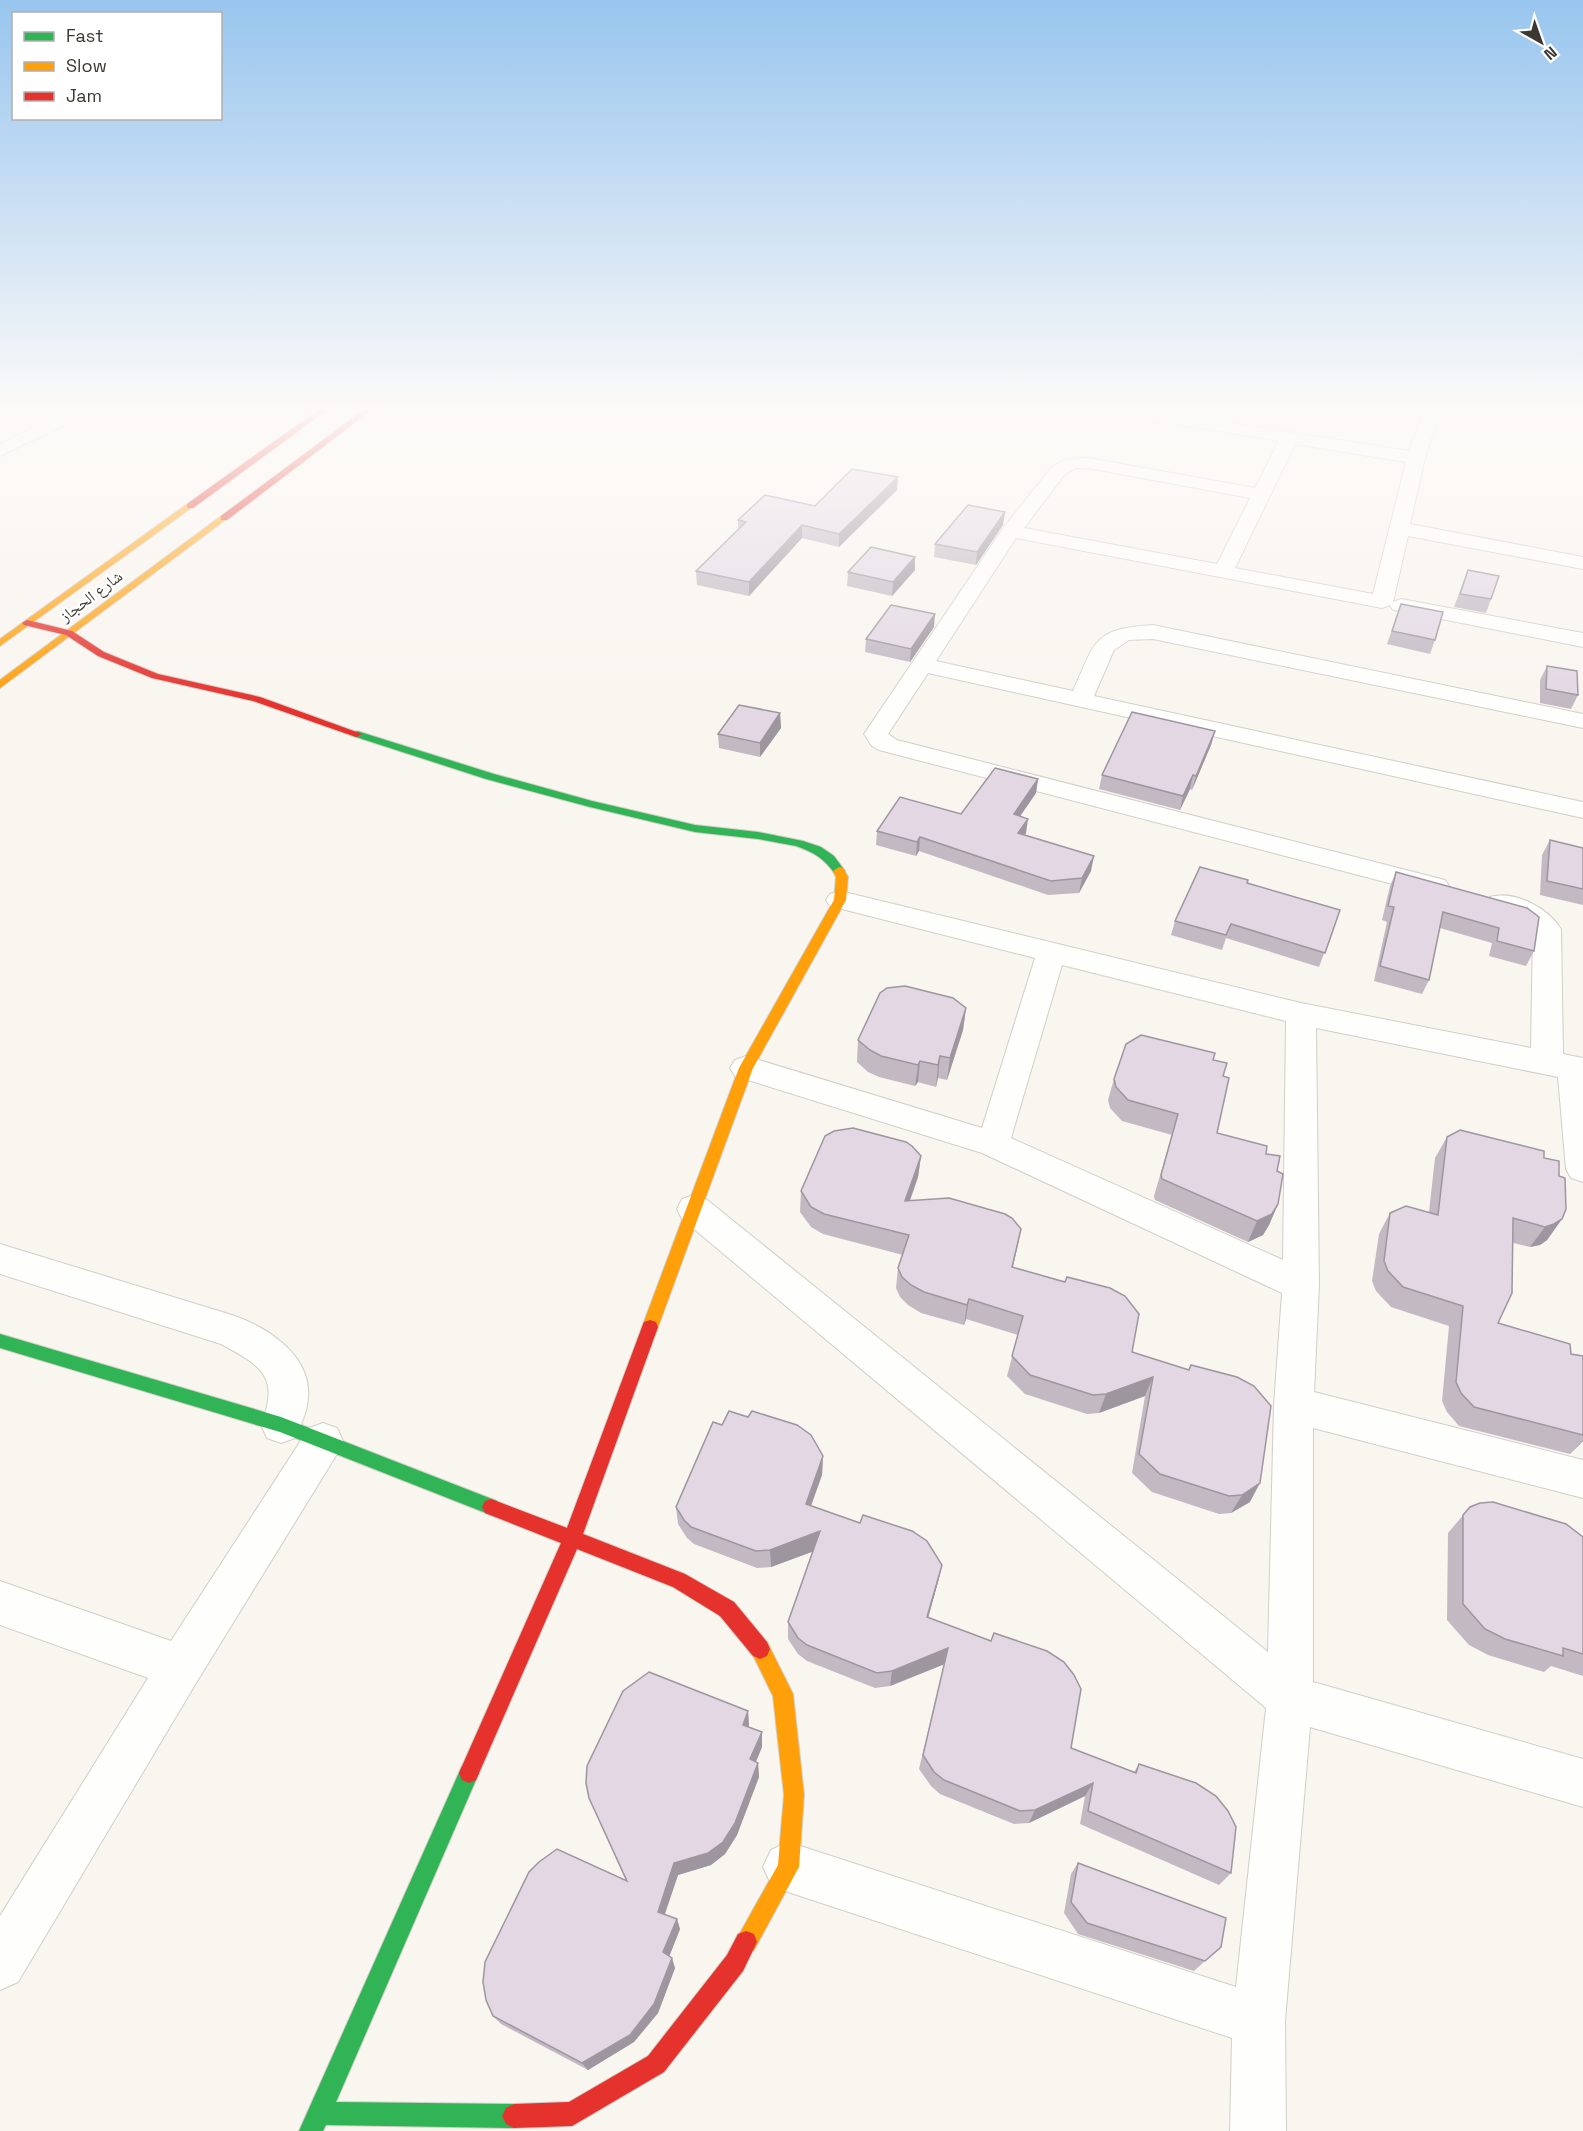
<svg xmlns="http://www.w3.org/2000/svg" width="1583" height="2131" font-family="'Space Grotesk','Noto Naskh Arabic',sans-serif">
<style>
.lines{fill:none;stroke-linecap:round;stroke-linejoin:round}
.street-casing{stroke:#d2cec8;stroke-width:2}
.fast-casing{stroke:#d2cec8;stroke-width:2}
.slow-casing{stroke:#d2cec8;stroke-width:2}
.jam-casing{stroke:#d2cec8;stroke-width:2}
.street{fill:#fefefd;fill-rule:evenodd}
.fast{fill:#30b455;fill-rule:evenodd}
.slow{fill:#ff9f0a;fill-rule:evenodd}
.jam{fill:#e5322d;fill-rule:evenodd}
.wall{fill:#c2b9c3}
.shaded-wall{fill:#9e969f}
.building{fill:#e2d7e3;stroke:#9e969f;stroke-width:1.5}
.labels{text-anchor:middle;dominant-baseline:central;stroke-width:4.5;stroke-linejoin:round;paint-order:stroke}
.far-street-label{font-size:16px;fill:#3c3731;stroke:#fff}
</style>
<rect width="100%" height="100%" fill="#f9f5ef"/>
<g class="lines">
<g class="street-casing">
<g id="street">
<polygon points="78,405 99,405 97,409 0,456 0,444"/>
<path d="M1137,405H1153L1162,412L1409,451L1426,405H1442L1425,458L1410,524L1583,557V569L1408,536L1393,602L1401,599L1583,633V647L1401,611L1393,610L1390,605L1382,608L1016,538L936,661L1073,691C1096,640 1093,629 1153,625L1583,714V728L1153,639L1129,640L1114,650L1094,696L1583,802V818L928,673L888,734L897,740L1445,880L1449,886L1445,892L1435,895L879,750L872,746L864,734L1004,527L1052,467L1066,459L1088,458L1255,488L1279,441L1151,420L1142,415ZM1295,444L1406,462L1373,594L1235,568ZM1076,468H1088L1250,498L1217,564L1024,528L1064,475Z"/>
<path d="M840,891L1301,1003L1531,1048L1533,931C1520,920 1492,912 1486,903L1490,897C1515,890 1548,908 1561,929L1563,1054L1583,1058V1182L1571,1178L1566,1169L1558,1077L1316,1028L1319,1285L1314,1392L1583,1460V1498L1313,1428V1682L1583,1759V1807L1310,1727L1285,2021L1286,2131H1230L1232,2038L788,1892L771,1884L763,1867L771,1850L788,1842L1236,1987L1266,1708L682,1219L677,1209L682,1199L694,1195L706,1199L1268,1652L1274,1405L1282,1293L982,1153L735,1076L730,1068L735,1060L746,1056L982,1128L1035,958L830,906L826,900L830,894ZM1062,965L1286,1021L1283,1260L1011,1138Z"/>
<path d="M0,1244L232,1315C267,1327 312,1355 308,1398C307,1412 301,1425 295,1438L281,1443L267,1438L261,1425C280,1377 262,1366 221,1344L0,1274Z"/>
<polygon points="323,1423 337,1428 343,1441 337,1454 196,1683 18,1982 0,1990 0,1916 148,1678 0,1625 0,1581 171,1641 309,1428"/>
</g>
</g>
<g class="fast-casing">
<g id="fast">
<path d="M357,731L494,774L592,801L695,825L758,832L803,841L821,847L834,856L845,871L839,875L835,874C824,858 813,852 796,846L758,839L695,832L590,807L486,779L353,736L352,734Z"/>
<polygon points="0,1334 281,1417 497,1501 500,1507 497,1513 491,1515 280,1432 0,1348"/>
<polygon points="469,1763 476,1766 479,1773 336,2102 514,2104 522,2108 526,2116 522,2124 514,2128 326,2125 323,2131 299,2131 462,1766"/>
</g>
</g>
<g class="slow-casing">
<g id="slow">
<polygon points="187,504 194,506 0,646 0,639"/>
<polygon points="221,516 228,518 0,688 0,680"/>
<polygon points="839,867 843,868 848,877 846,900 753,1068 658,1327 656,1332 650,1334 644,1332 642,1327 739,1068 834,900 836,877 833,871"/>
<polygon points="760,1639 767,1642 793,1694 804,1795 799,1867 754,1950 746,1953 738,1950 735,1942 778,1865 784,1795 773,1696 750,1649 753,1642"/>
</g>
</g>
<g class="jam-casing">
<g id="jam">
<polygon points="325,405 334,405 193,508 187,508 187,504"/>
<polygon points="370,405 378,405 227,520 221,520 221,516"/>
<polygon points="27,620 72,631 104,652 158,674 260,697 362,734 357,737 353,736 253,701 152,678 98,656 66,635 24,625 22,623"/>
<polygon points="650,1320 656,1322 658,1327 583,1534 685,1574 734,1602 767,1642 770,1649 767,1656 760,1659 753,1656 720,1616 673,1587 577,1549 476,1780 469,1783 462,1780 459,1773 561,1543 485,1513 482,1507 485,1501 491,1499 567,1528 642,1327 644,1322"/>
<polygon points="746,1931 754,1934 757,1942 743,1971 664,2072 572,2126 514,2128 506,2124 502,2116 506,2108 514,2104 569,2102 648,2056 727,1955 738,1934"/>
</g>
</g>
<use href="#street" class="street"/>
<use href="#fast" class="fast"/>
<use href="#slow" class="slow"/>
<use href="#jam" class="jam"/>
</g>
<g class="wall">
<polygon points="897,490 839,547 802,538 749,596 697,585 696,571 738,529 738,520"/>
<polygon points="1005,512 1003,525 976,565 934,557 935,544"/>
<polygon points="915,570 892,596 847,586 848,572"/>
<polygon points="1468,570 1491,599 1486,613 1454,607"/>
<polygon points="1401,604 1435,640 1430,654 1387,644"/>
<polygon points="934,627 910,662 865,652 866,639"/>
<polygon points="1547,666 1578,695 1571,709 1540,703 1540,680"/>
<polygon points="780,713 781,728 760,757 719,748 718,734"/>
<polygon points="1215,731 1211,745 1192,790 1190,789 1180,810 1099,789 1102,775"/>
<polygon points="1038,779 1036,793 1020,816 1026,833 1024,835 1091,871 1079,893 1048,895 919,851 916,856 876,845 877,831 961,814"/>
<polygon points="1550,840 1583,848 1583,905 1540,895 1542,855"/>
<polygon points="1396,872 1527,908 1534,951 1526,966 1489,956 1492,943 1440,928 1429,980 1422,994 1374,981 1387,922 1382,920 1390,886"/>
<polygon points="1247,883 1340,910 1319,967 1226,938 1222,950 1171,935 1175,921"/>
<polygon points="966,1008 963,1030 947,1080 938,1078 936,1087 918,1082 915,1086 879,1077 868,1072 857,1062 858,1040"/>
<polygon points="1213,1060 1223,1076 1217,1133 1266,1154 1277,1171 1278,1204 1269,1225 1263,1235 1248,1242 1155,1200 1154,1196 1172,1135 1122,1121 1110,1108 1108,1100 1114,1079"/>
<polygon points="1447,1137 1544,1158 1559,1176 1562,1219 1547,1240 1540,1245 1530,1247 1513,1243 1498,1323 1571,1354 1583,1356 1583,1441 1570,1454 1459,1426 1447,1412 1442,1401 1449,1326 1391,1307 1376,1291 1372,1281 1379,1234 1390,1213 1429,1212 1435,1158"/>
<polygon points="921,1156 918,1177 910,1201 1021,1229 1013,1267 1132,1352 1188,1370 1191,1365 1250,1502 1231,1513 1219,1514 1152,1492 1132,1473 1145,1396 1099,1413 1087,1414 1025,1394 1007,1376 1018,1335 966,1319 964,1325 921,1313 908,1305 900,1297 896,1288 898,1268 903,1255 823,1234 811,1227 800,1212 801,1191"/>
<polygon points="823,1456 822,1475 811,1506 942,1565 938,1582 928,1617 1071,1748 1134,1772 1139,1764 1231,1873 1219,1885 1080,1824 1085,1796 1029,1823 1014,1824 940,1794 931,1786 919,1769 944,1664 890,1686 875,1688 807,1661 798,1654 788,1639 788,1622 813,1551 771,1567 757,1568 694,1544 687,1538 678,1524 676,1507"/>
<polygon points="1470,1507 1583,1537 1583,1676 1551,1666 1544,1672 1488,1655 1469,1645 1447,1620 1448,1533"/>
<polygon points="748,1711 749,1727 762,1747 756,1762 758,1763 759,1777 737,1835 725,1854 711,1865 678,1875 664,1914 677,1919 680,1929 669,1957 675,1968 658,2013 634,2042 588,2070 501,2024 493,2016 626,1881 589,1798"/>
<polygon points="1078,1863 1205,1961 1194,1971 1078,1934 1064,1913 1071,1874"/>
</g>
<g class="shaded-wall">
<polygon points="898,477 897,490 839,547 839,534"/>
<polygon points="1005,512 1003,525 976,565 977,552"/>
<polygon points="802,525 802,538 749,596 749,582"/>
<polygon points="915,557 915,570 892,596 893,582"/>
<polygon points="935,614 934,627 910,662 911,649"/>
<polygon points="780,713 781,728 760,757 760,743"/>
<polygon points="1215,731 1211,745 1192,790 1196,776"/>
<polygon points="1193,775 1190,789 1180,810 1183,796"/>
<polygon points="1038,779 1036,793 1012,828 1014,814"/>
<polygon points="1028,819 1026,833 1015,847 1018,833"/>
<polygon points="920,837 919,851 916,856 917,842"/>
<polygon points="1094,856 1091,871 1079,893 1082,878"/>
<polygon points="966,1008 963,1030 947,1080 950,1058"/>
<polygon points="940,1056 938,1078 936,1087 938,1065"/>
<polygon points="920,1061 918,1082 915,1086 918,1065"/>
<polygon points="921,1156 918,1177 902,1222 905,1201"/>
<polygon points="1278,1204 1269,1225 1263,1235 1248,1242 1257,1221"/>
<polygon points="1562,1219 1547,1240 1540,1245 1530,1247 1545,1227"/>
<polygon points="1021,1229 1017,1249 1007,1287 1012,1267"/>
<polygon points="969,1299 966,1319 964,1325 967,1305"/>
<polygon points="1153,1377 1145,1396 1099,1413 1106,1394"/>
<polygon points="1583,1440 1583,1441 1570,1454"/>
<polygon points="823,1456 822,1475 805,1522 806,1504"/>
<polygon points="1260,1483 1250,1502 1231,1513 1242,1495"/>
<polygon points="820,1531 820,1549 771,1567 770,1550"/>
<polygon points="942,1565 938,1582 924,1633 927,1617"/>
<polygon points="948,1648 945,1664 890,1686 892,1671"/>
<polygon points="748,1711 749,1725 745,1740 743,1725"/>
<polygon points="762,1732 762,1747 751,1773 750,1759"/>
<polygon points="758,1763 759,1777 737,1835 725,1854 711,1865 678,1875 662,1923 658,1912 674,1863"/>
<polygon points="1093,1783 1085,1796 1029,1823 1035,1810"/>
<polygon points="677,1919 680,1929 667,1962 663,1952"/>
<polygon points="672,1958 675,1968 658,2013 634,2042 588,2070 582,2063"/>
</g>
<g class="building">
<polygon points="852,469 898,477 839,534 802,525 749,582 696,571 746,522 738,520 765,495 815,506"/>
<polygon points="968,505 1005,512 977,552 935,544"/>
<polygon points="871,547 915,557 893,582 848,572"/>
<polygon points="1468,570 1499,576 1491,599 1460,594"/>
<polygon points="1401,604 1443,612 1435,640 1392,631"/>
<polygon points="891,605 935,614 911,649 866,639"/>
<polygon points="1547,666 1577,671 1578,695 1546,689"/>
<polygon points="739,705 780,713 760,743 718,734"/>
<polygon points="1132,712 1215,731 1196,776 1193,775 1183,796 1102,775"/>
<polygon points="995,768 1038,779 1014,814 1028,819 1018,833 1094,856 1082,878 1051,881 920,837 917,842 877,831 900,797 961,814"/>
<polygon points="1550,840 1583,848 1583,889 1547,881"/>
<polygon points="1200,867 1248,880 1247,883 1340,910 1325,953 1231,924 1226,935 1175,921"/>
<polygon points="1396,872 1527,908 1539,917 1534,951 1497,941 1499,928 1443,912 1429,980 1380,966 1394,907 1388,906"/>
<polygon points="905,986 953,998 966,1008 950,1058 940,1056 938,1065 920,1061 918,1065 881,1056 870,1050 858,1040 880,993 887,988"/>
<polygon points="1141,1035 1215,1053 1213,1060 1227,1063 1223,1076 1229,1078 1217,1133 1267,1146 1266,1154 1280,1156 1277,1171 1283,1174 1278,1204 1272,1214 1257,1221 1162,1179 1161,1175 1178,1114 1128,1100 1116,1087 1114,1079 1126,1044"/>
<polygon points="853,1128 906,1142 912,1146 921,1156 905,1201 949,1198 1005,1214 1012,1218 1021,1229 1012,1267 1065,1282 1067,1277 1110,1288 1125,1296 1139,1314 1132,1352 1189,1370 1191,1365 1237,1377 1254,1386 1271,1406 1260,1483 1242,1495 1229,1496 1160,1474 1139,1454 1153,1377 1106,1394 1093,1395 1030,1375 1012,1356 1023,1316 969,1299 967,1305 924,1292 911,1285 902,1277 898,1268 909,1235 824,1214 811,1207 801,1191 825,1136 834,1131"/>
<polygon points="1460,1130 1544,1151 1544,1158 1559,1161 1559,1176 1565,1178 1566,1209 1562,1219 1554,1224 1545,1227 1513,1218 1512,1293 1498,1323 1570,1344 1571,1354 1583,1356 1583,1435 1474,1407 1461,1393 1456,1382 1463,1306 1403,1287 1388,1271 1384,1261 1390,1213 1406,1206 1438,1215 1447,1137"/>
<polygon points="729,1411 748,1417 752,1411 797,1425 811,1435 823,1456 806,1504 860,1523 863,1515 912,1531 927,1541 942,1565 927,1617 991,1641 994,1633 1047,1651 1064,1662 1074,1675 1081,1689 1071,1748 1136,1773 1139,1764 1196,1783 1216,1796 1228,1811 1236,1827 1231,1873 1088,1811 1093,1783 1035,1810 1020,1811 944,1780 934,1772 923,1755 948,1648 892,1671 877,1673 807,1645 798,1638 788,1622 820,1531 770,1550 756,1551 691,1527 684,1520 676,1507 713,1422 722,1425"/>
<polygon points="1493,1502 1566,1524 1583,1537 1583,1654 1563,1648 1563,1656 1505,1639 1485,1629 1463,1604 1463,1515 1470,1507 1480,1503"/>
<polygon points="649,1672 748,1711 743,1725 762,1732 750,1759 758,1763 735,1823 723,1842 708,1853 674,1863 658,1912 677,1919 663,1952 672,1958 654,2004 630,2035 582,2063 493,2016 486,2000 483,1982 485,1962 529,1872 539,1862 557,1849 627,1881 589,1798 586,1783 587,1766 623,1691"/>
<polygon points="1078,1863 1226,1918 1221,1947 1205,1961 1087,1923 1071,1902"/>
</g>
<linearGradient id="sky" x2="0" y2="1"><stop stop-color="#98c5ee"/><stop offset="0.58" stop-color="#fcfaf8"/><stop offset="1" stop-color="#fcfaf8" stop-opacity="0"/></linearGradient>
<rect width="1583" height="703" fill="url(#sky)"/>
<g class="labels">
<g class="far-street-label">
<text transform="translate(91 596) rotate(-37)">شارع الحجاز</text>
</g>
</g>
<rect x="12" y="12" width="210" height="108" fill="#ffffff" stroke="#b1afad" stroke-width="1.5"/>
<rect x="24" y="32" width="30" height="9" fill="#30b455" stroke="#b1afad" stroke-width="1.5"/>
<text x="66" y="42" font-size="18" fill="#3c3731">Fast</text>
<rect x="24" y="62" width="30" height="9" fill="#ff9f0a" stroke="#b1afad" stroke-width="1.5"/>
<text x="66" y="72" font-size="18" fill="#3c3731">Slow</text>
<rect x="24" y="92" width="30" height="9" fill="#e5322d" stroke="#b1afad" stroke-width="1.5"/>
<text x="66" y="102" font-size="18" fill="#3c3731">Jam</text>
<g transform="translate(1541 42) rotate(140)" stroke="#ffffff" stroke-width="4.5" paint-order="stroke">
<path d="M0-4.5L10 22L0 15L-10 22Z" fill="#3c3731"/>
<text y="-9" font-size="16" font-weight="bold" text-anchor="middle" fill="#3c3731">N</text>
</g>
</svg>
